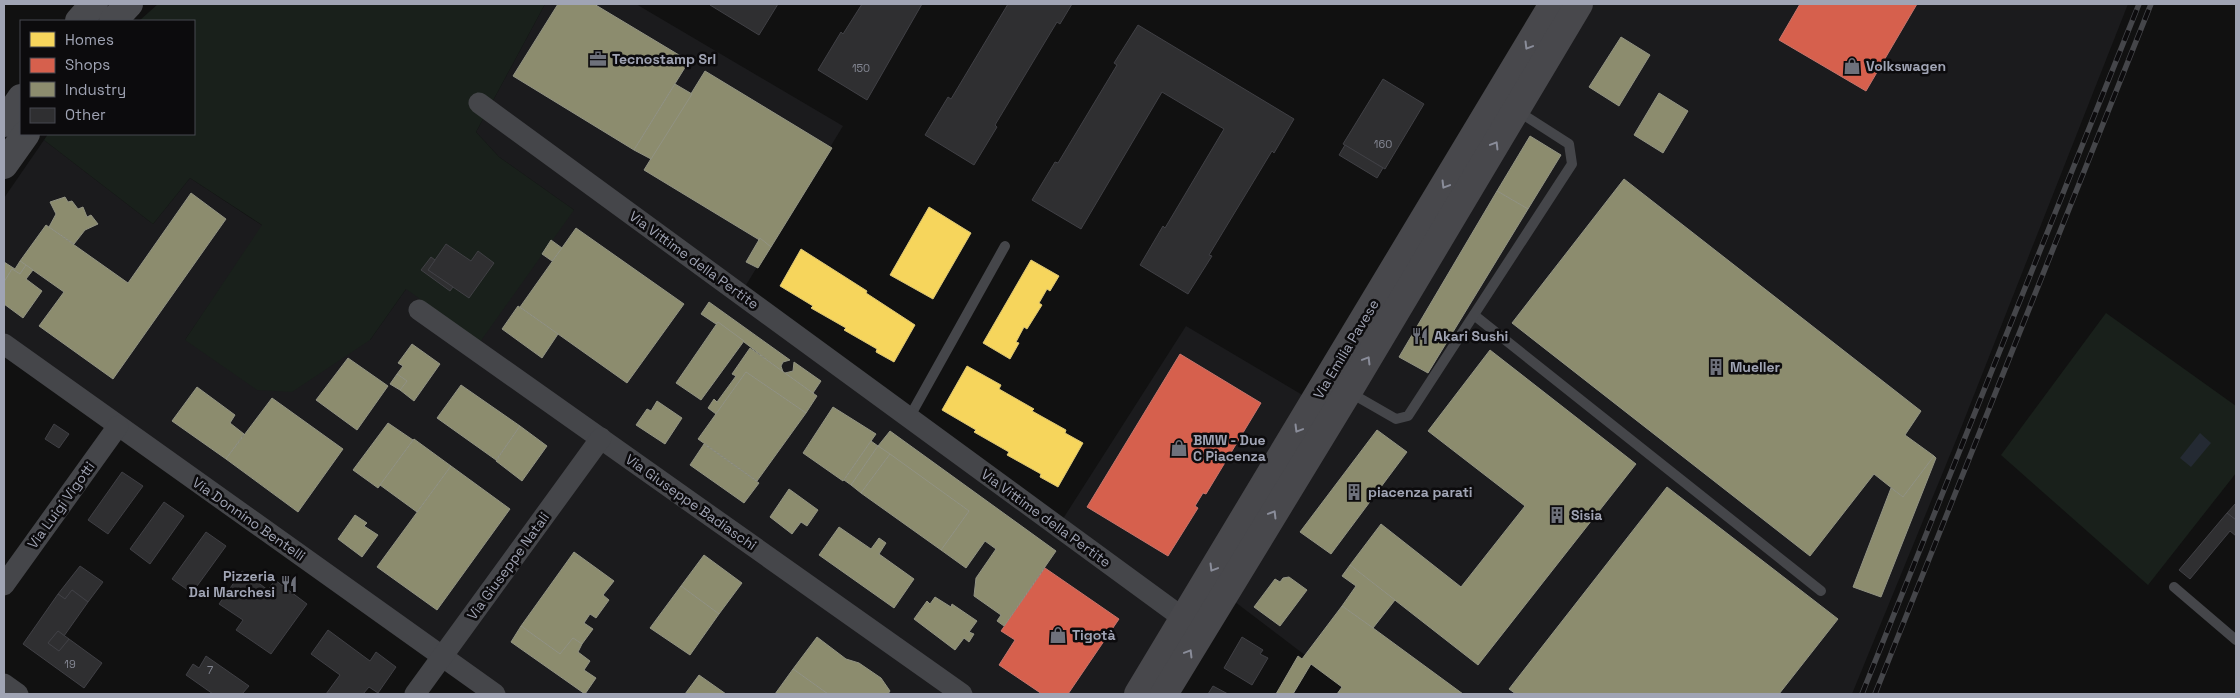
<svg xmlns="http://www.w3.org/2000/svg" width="2240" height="698" font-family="'Space Grotesk',sans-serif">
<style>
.built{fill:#1b1b1d}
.green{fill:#19201b}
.water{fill:#242a33}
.homes{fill:#f6d55c;stroke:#dcc676}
.shops{fill:#d6604d;stroke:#c6746c}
.industry{fill:#8c8c6e;stroke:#929383}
.building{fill:#2f2f31;stroke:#404045}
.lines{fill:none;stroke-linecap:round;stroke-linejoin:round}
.lane{stroke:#45464a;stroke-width:10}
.street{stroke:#45464a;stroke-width:21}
.secondary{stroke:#494a4e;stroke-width:28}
.primary{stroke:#48484c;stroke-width:28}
.rail-casing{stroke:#45464a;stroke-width:5.5}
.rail{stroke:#0c0b0d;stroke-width:4;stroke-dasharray:11;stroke-linecap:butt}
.oneway{stroke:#8a8d9a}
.labels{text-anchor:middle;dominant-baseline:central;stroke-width:5;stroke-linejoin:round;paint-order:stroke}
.number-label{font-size:11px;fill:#848793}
.poi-label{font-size:14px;font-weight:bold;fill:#a0a4b4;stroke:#0c0b0d;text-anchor:start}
.street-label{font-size:14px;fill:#a0a4b4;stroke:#0c0b0d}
</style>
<rect width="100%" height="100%" fill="#111"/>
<polygon class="built" points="545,4 636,4 843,126 740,295 1059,525 1186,326 1321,406 1567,4 2128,4 1959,433 1852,694 1356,694 1214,586 1149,694 494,694 4,345 4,198 44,140 153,224 190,178 263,226 185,340 370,340 406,289 574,210 499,157 476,132"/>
<g class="green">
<polygon points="158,4 545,4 476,132 499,157 574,210 480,342 406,289 370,340 292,392 257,390 185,340 262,225 190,178 153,224 44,140 48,134 194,134 194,21 139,21"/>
<polygon points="2106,313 2236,406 2236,473 2148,585 2001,455"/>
</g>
<polygon class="water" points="2200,433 2211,443 2191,467 2180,458"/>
<g class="homes">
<polygon points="929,207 971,233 933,299 890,275"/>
<polygon points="801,249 867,291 866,293 915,325 894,362 876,352 877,349 844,330 846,328 811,308 813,306 780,286"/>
<polygon points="1031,260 1059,276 1050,291 1047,289 1039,303 1042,305 1027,329 1024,327 1016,342 1019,343 1010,359 983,343"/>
<polygon points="967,366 1001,385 999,389 1034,409 1032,411 1066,430 1065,433 1083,443 1058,487 1040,477 1041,474 1007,455 1009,452 974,432 976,430 942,410"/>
</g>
<g class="shops">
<polygon points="1800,4 1917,4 1866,91 1779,40"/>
<polygon points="1180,354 1261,403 1206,494 1203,493 1195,506 1198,508 1168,556 1087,507"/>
<polygon points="1045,568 1119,619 1068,694 1042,694 999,665 1015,640 1001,631"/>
</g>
<g class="industry">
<polygon points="558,4 594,4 689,61 634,150 513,76"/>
<polygon points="1621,37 1650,55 1619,106 1589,87"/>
<polygon points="705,71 832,148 771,247 644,170"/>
<polygon points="675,84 692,94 651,159 634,150"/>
<polygon points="1659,93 1688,111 1663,153 1634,135"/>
<polygon points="1530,136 1561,155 1528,209 1497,191"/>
<polygon points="1624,179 1921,411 1905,435 1934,456 1903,497 1874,474 1810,556 1512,323"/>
<polygon points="1497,191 1528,209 1428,373 1399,357"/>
<polygon points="191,193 226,219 113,379 39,326 64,292 20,261 46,225 128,283"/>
<polygon points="65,197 68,202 72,201 78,209 83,207 87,217 91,215 98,224 85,230 74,244 49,227 56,214 50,202"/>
<polygon points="576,228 684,304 627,383 520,307"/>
<polygon points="760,238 771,247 758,268 746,262"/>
<polygon points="551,240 562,248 552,261 542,254"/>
<polygon points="20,261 26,265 20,274 12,269 4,282 4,262 15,269"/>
<polygon points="26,265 33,270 26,279 42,291 23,318 4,304 4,282 12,269 20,274"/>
<polygon points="709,302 790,360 783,362 781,366 783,372 718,322 716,324 701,314"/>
<polygon points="518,306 558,334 542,358 502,329"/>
<polygon points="718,322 744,341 701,400 676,383"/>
<polygon points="412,344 440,364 414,401 400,390 407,381 397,374 403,366 398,363"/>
<polygon points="750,348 817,396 806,413 746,372 716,414 708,408 714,399 717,402 736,376 732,374"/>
<polygon points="1490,350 1636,464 1478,665 1350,565 1381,524 1461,587 1525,506 1428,431"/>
<polygon points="348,358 388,386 357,430 316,400"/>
<polygon points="794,362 821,381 813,393 785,373 793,371"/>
<polygon points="746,372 806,413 757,481 698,439"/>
<polygon points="397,374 407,381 400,390 390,384"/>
<polygon points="461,385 520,426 496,460 437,418"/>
<polygon points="197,387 235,415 230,423 244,434 226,459 172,421"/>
<polygon points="272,398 343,449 298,512 226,459"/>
<polygon points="657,401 682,418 665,444 636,425 647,409 651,411"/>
<polygon points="833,407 876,434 843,481 803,453"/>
<polygon points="388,423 413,440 378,488 353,470"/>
<polygon points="520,426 547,446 522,481 496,461"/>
<polygon points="1377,430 1407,452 1331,554 1300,532"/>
<polygon points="890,431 1056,551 1004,626 997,621 1001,615 974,596 976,578 996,549 985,541 966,568 941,550 969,511 878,446"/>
<polygon points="414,439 451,466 417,512 380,485"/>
<polygon points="871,441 878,446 851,485 844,480"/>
<polygon points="704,444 759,483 744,503 690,465"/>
<polygon points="878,446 890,454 861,493 851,485"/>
<polygon points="890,454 969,511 941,550 861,493"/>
<polygon points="1934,456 1936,458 1881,597 1853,587 1891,488 1903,497"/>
<polygon points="451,466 510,509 437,610 377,567"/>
<polygon points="1667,487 1838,619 1779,694 1516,694 1509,689"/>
<polygon points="789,489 818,510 807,526 801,522 792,534 770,517"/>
<polygon points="355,515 367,523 364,526 378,535 362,557 338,539"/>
<polygon points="839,527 871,549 879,538 886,543 879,554 914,579 894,608 819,555"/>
<polygon points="574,552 614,581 603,595 609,600 596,618 590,614 584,623 593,629 582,644 573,638 560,654 521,626"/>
<polygon points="704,555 742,583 719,614 681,586"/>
<polygon points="1350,565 1395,600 1373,628 1342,606 1356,586 1342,576"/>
<polygon points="1289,577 1307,590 1280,626 1254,607 1275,579 1280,582 1283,578"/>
<polygon points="681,586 719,614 690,655 650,628"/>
<polygon points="935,597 951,607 952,604 977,621 969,632 974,634 969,642 964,638 955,650 914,619 927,601 930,604"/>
<polygon points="1342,606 1373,628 1463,694 1337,694 1342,687 1311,664 1293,694 1276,694 1298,656 1302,659"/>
<polygon points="521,626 560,654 573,638 582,644 578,652 590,661 584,670 596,678 585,694 511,642"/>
<polygon points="817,637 846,659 859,663 881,678 890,691 888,694 828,694 793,669"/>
<polygon points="793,669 828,694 775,694"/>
<polygon points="699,675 726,694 685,694"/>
</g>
<g class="building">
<polygon points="711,4 778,4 759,35 710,5"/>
<polygon points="862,4 922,4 867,100 818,70 841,32 843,34"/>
<polygon points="1008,4 1072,4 1060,24 1057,22 995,125 997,127 974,165 925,135 948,97 951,99"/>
<polygon points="1138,25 1294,119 1274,153 1272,151 1209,255 1212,256 1188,294 1140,265 1163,226 1165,228 1224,129 1162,92 1081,229 1032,200 1055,162 1058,163 1117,65 1114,63"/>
<polygon points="1383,79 1424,104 1385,169 1343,144"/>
<polygon points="1345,145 1383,168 1377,178 1339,155"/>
<polygon points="446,244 471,261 478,251 494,263 469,298 428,270"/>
<polygon points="431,257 435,260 428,270 453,287 450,291 421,270"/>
<polygon points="54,424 69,434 59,448 45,439"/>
<polygon points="122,472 143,486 108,534 88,520"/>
<polygon points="164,502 184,516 150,564 130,549"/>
<polygon points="2236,503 2236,520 2227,513"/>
<polygon points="2227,513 2236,520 2236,536 2230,531 2190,579 2179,570"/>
<polygon points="206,532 226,546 192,593 172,579"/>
<polygon points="80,566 103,582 88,602 72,590 65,599 58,594"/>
<polygon points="242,571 268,590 275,580 307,604 271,654 236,630 243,620 219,604"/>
<polygon points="72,590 88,602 64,636 58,631 48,643 59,651 69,639 102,663 84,688 23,644 58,594 65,599"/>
<polygon points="328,630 370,661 376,652 396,667 378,693 369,687 363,694 326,694 340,675 311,654"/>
<polygon points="58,631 69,639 59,651 48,643"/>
<polygon points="1242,637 1263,650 1260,654 1268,658 1252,685 1224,668"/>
<polygon points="206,656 249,686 242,694 213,694 186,675 193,664 199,668"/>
<polygon points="1213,686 1228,694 1208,694"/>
</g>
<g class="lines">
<g class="lane">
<polyline points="1474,315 1821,591"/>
<polyline points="1349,392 1396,419 1408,416 1572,164 1569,144 1516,110"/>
<polyline points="909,418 1005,246"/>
<polyline points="2174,587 2236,640"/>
</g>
<g class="street">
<polyline points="479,103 1183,618"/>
<polyline points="419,310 962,694"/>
<polyline points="4,344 495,694"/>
<polyline points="4,585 118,426"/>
<polyline points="4,684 18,694"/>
<polyline points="415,694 601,438"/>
</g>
<g class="secondary">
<polyline points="79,21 94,4"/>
<polyline points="113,21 129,4"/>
<polyline points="4,123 21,98"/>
<polyline points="4,165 26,134"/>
</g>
<g class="primary">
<polyline points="1138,694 1553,4"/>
<polyline points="1164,694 1348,392 1579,4"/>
</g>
<g class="rail-casing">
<g id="rail">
<polyline points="1862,694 2139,4"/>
<polyline points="1875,694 2151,4"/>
</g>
</g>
<use href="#rail" class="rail"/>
</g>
<defs><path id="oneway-chevron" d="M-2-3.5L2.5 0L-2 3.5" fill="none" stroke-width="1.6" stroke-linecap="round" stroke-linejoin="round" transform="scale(1.25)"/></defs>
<g class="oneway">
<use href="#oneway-chevron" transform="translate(1528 46) rotate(121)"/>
<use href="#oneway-chevron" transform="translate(1495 145) rotate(-59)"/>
<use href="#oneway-chevron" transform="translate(1445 185) rotate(121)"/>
<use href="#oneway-chevron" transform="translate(1367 360) rotate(-59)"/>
<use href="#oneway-chevron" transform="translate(1298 429) rotate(121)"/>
<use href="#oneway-chevron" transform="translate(1273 514) rotate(-59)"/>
<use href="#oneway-chevron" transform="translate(1213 568) rotate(121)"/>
<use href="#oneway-chevron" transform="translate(1189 653) rotate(-59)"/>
</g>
<defs>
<g id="office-bare" transform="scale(1.35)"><path d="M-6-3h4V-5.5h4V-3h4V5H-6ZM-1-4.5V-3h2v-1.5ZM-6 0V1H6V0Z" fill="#6e717b" stroke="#0c0b0d" stroke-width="2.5" paint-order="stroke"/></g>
<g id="shop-bare" transform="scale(1.35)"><path d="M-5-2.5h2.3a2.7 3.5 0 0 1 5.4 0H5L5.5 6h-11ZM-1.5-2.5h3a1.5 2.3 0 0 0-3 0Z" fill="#6e717b" stroke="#0c0b0d" stroke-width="2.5" paint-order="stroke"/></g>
<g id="restaurant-bare" transform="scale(1.35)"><path d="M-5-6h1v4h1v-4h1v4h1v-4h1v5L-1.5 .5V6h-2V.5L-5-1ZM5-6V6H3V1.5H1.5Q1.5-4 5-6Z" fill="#6e717b" stroke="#0c0b0d" stroke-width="2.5" paint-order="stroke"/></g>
<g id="building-bare" transform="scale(1.35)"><path d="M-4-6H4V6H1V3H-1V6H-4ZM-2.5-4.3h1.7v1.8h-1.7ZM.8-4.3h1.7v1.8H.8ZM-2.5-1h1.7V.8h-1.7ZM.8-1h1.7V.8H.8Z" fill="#6e717b" stroke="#0c0b0d" stroke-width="2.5" paint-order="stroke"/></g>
</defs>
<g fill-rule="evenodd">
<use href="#office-bare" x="598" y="59"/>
<use href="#shop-bare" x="1852" y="66"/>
<use href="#restaurant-bare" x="1420" y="336"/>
<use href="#building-bare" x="1716" y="367"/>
<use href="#shop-bare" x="1179" y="448"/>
<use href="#building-bare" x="1354" y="492"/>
<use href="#building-bare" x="1557" y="515"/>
<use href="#restaurant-bare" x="289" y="584"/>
<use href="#shop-bare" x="1058" y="635"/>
</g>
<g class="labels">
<g class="number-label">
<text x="861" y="68">150</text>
<text x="1383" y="144">160</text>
<text x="70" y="664">19</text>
<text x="210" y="670">7</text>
</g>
<g class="poi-label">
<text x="612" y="59">Tecnostamp Srl</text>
<text x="1866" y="66">Volkswagen</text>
<text x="1434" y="336">Akari Sushi</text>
<text x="1730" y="367">Mueller</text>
<text x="1193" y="440">BMW - Due<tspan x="1193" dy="16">C Piacenza</tspan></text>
<text x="1368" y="492">piacenza parati</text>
<text x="1571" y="515">Sisia</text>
<text x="275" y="576" text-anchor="end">Pizzeria<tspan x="275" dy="16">Dai Marchesi</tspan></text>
<text x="1072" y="635">Tigotà</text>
</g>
<g class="street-label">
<text transform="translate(694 260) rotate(36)">Via Vittime della Pertite</text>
<text transform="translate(1346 349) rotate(-59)">Via Emilia Pavese</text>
<text transform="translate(691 502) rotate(35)">Via Giuseppe Badiaschi</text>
<text transform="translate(61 505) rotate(-54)">Via Luigi Vigotti</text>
<text transform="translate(1046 518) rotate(36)">Via Vittime della Pertite</text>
<text transform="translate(249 519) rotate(35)">Via Donnino Bentelli</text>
<text transform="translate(508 566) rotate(-54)">Via Giuseppe Natali</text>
</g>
</g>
<rect width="2240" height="698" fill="none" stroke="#a0a4b4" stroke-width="10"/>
<rect x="20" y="20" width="175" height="115" fill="#0c0b0d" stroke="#474850"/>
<rect x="30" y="32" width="25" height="15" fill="#f6d55c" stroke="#474850"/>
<text x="65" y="45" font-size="15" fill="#a0a4b4">Homes</text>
<rect x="30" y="58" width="25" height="15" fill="#d6604d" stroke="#474850"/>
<text x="65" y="70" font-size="15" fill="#a0a4b4">Shops</text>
<rect x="30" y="82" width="25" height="15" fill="#8c8c6e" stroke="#474850"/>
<text x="65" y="95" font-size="15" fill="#a0a4b4">Industry</text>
<rect x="30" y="108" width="25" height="15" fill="#2f2f31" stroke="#474850"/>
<text x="65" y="120" font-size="15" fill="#a0a4b4">Other</text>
</svg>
